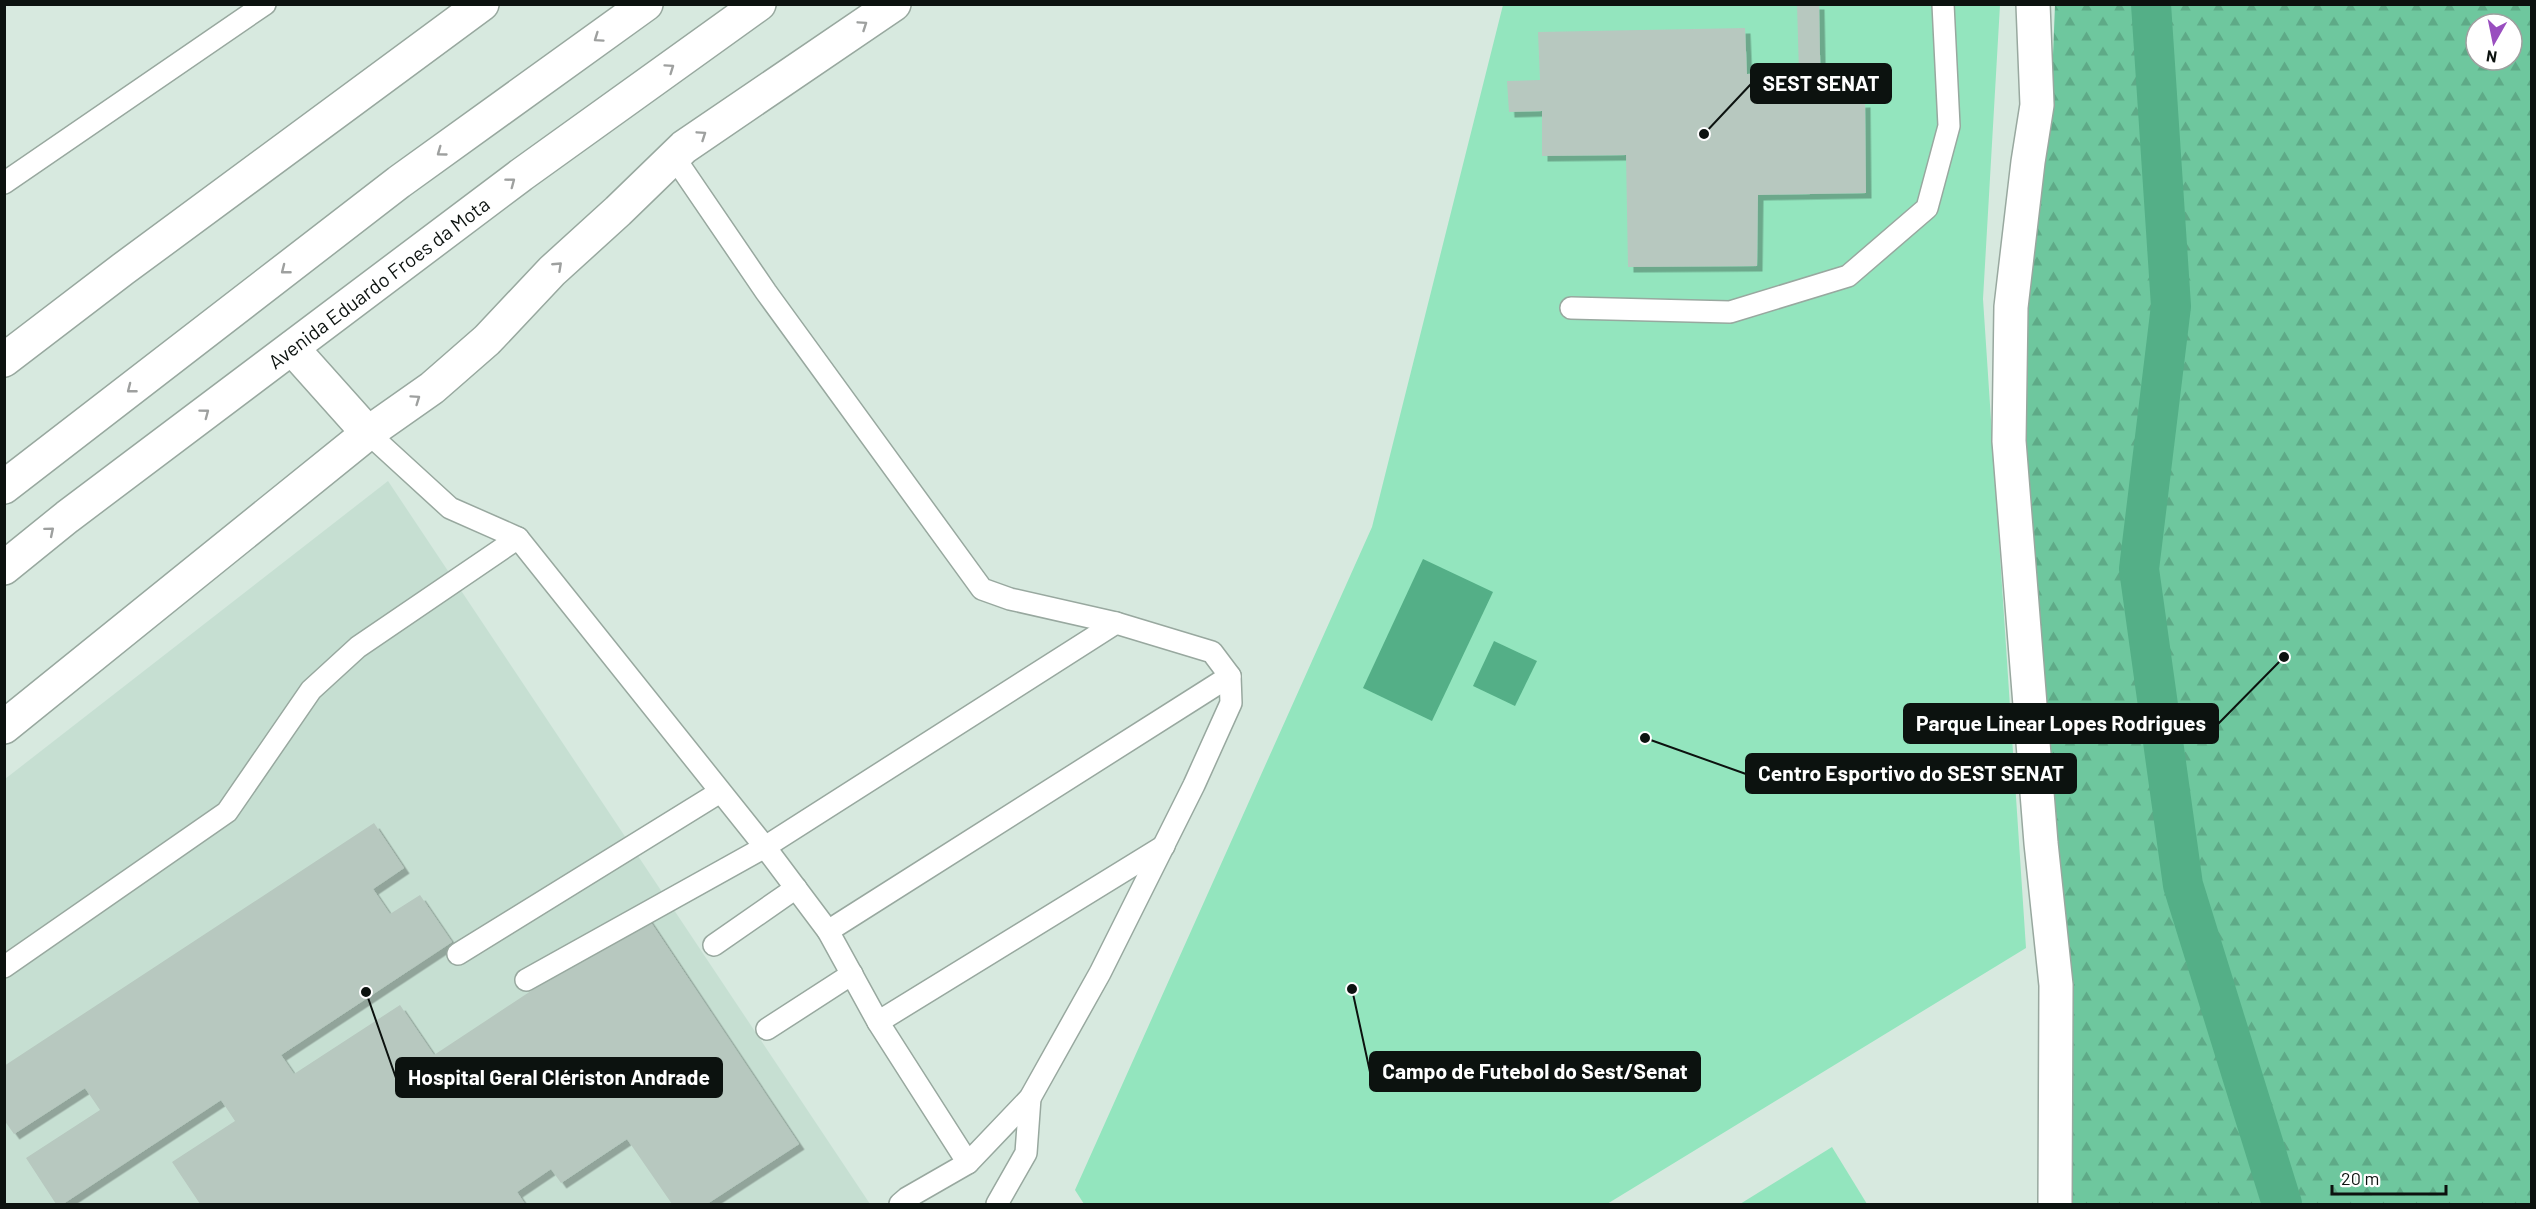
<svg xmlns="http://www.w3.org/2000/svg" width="2536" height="1209" font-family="Barlow,sans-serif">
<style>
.built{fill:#c6dfd2}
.grass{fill:#93e5be}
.forest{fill:url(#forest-firs);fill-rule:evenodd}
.water{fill:#54af87}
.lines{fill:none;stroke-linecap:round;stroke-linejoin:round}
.canal{stroke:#54af87;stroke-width:40}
.building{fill:#b7c8bf;filter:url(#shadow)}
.lane-casing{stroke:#98a89f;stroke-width:24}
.street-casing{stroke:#98a89f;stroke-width:36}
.secondary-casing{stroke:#98a89f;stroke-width:36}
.highway-casing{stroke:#98a89f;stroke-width:36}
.lane{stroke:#fff;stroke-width:21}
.street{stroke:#fff;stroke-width:33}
.secondary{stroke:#fff;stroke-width:33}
.highway{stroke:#fff;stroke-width:33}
.oneway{stroke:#9ea09f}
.labels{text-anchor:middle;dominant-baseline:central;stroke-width:5;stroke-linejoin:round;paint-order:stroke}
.street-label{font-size:20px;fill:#0c120f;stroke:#fff}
.leader{fill:none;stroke:#0c120f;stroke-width:2}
.callout-dot{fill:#0c120f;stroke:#fff;stroke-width:2}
.callout{fill:#0c120f;stroke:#0c120f;stroke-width:2}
.callout-label{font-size:21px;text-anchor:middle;font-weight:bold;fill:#fff}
</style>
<defs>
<pattern id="forest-firs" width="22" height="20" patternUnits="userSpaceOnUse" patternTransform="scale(1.5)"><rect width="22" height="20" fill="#6ec79e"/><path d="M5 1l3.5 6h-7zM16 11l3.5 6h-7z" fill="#5eaa87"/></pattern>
<filter id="shadow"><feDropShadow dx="5.5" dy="5.5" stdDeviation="0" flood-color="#0004"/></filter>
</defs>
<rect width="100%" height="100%" fill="#d7e9df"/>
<polygon class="built" points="388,481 870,1204 5,1204 5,779"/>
<g class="grass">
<polygon points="1503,5 2000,5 1983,299 2026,948 1607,1204 1084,1204 1075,1190 1372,527"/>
<polygon points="1832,1147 1867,1204 1740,1204"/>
</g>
<path class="forest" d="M2055,5H2531V1204H2053L2013,426L2052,80ZM2476,24H2512V60H2476Z"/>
<g class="water">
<polygon points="1423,559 1493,592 1432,721 1363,688"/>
<polygon points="1494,641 1537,661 1515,706 1473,686"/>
</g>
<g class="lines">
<polyline class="canal" points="2151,4 2171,306 2139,569 2183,885 2282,1204"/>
</g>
<g class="building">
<polygon points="1797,4 1819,4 1821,104 1865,102 1866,193 1758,195 1757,266 1628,267 1626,155 1542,156 1542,111 1509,112 1507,81 1540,80 1538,32 1745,28 1747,74 1799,73"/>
<polygon points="374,823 404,868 373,889 390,914 420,895 452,942 281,1055 294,1074 400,1005 434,1055 646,915 799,1144 707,1204 672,1204 627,1139 561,1183 551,1169 517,1192 525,1204 200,1204 172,1162 235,1121 221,1100 63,1204 56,1204 26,1158 100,1110 85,1088 14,1134 4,1120 4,1066"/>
</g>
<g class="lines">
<g class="lane-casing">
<g id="lane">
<polyline points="674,157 766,292 982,589 1010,599 1116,623 1212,652 1230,676 1231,703 1194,785 1100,973 1030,1098 968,1163 907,1198 900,1204"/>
<polyline points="4,183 265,4"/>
<polyline points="1571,308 1730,312 1848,276 1927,208 1949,126 1943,4"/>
<polyline points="368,433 450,508 518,538 765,847 828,931 878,1022 968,1163"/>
<polyline points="828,931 1230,676"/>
<polyline points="714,945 796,888"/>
<polyline points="458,954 720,792"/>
<polyline points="4,967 227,812 311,690 358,647 518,538"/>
<polyline points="526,980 765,847 1116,623"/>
<polyline points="878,1022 1164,846"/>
<polyline points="767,1029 852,974"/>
<polyline points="997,1204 1026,1153 1030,1098"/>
</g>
</g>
<g class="street-casing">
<g id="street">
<polyline points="2033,4 2037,105 2028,162 2011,307 2009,441 2041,843 2056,985 2055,1204"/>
<polyline points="4,360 123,269 482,4"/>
</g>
</g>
<g class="secondary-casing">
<polyline id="secondary" points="4,727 368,433 432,388 487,340 552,271 618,211 684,147 894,4"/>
</g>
<g class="highway-casing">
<g id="highway">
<polyline points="292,348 368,433"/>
<polyline points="4,487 399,182 646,4"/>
<path id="s1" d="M4,568L67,517L521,175L759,4"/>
</g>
</g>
<use href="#lane" class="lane"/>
<use href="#street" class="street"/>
<use href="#secondary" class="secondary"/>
<use href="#highway" class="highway"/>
</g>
<defs><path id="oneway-chevron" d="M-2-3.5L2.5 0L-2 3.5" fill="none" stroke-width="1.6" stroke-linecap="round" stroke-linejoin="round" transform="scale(1.5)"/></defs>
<g class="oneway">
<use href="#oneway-chevron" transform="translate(863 25) rotate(-34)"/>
<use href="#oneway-chevron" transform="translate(598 38) rotate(145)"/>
<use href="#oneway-chevron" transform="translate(670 68) rotate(-35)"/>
<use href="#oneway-chevron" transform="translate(702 135) rotate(-34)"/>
<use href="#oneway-chevron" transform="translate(441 152) rotate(144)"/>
<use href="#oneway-chevron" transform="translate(511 182) rotate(-37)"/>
<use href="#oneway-chevron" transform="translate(558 266) rotate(-43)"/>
<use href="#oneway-chevron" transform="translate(285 270) rotate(142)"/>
<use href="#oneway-chevron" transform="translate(131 389) rotate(142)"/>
<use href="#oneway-chevron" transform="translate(416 399) rotate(-35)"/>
<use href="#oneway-chevron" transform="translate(205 413) rotate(-37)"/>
<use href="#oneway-chevron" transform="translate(50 531) rotate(-40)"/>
</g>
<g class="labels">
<g class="street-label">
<text stroke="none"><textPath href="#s1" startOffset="471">Avenida Eduardo Froes da Mota</textPath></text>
</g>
</g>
<path class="leader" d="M1704 134L1751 84M2284 657L2218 724M1645 738L1746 774M1352 989L1370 1072M366 992L396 1078"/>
<g class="callout-dot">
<circle cx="1704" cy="134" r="6"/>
<circle cx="2284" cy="657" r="6"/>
<circle cx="1645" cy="738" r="6"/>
<circle cx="1352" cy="989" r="6"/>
<circle cx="366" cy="992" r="6"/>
</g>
<g class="callout">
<rect x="1751" y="64" width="140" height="39" rx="6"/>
<rect x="1904" y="704" width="314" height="39" rx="6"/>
<rect x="1746" y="754" width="330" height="39" rx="6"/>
<rect x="1370" y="1052" width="330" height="39" rx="6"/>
<rect x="396" y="1058" width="326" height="39" rx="6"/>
</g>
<g class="callout-label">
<text x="1821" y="91">SEST SENAT</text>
<text x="2061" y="731">Parque Linear Lopes Rodrigues</text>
<text x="1911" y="781">Centro Esportivo do SEST SENAT</text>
<text x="1535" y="1079">Campo de Futebol do Sest/Senat</text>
<text x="559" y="1085">Hospital Geral Clériston Andrade</text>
</g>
<rect width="2536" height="1209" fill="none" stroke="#0c120f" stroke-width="12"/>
<g transform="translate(2494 42) rotate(189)"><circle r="28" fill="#ffffff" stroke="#9ea09f" stroke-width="1.5"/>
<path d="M0-4.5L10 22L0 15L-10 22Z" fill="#994ebf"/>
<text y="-9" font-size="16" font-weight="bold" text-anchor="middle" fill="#0c120f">N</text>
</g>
<path d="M2332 1185v9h114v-9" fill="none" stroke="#0c120f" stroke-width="3"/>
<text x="2341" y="1185" font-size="18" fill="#0c120f" stroke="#ffffff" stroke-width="4.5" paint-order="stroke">20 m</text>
</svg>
